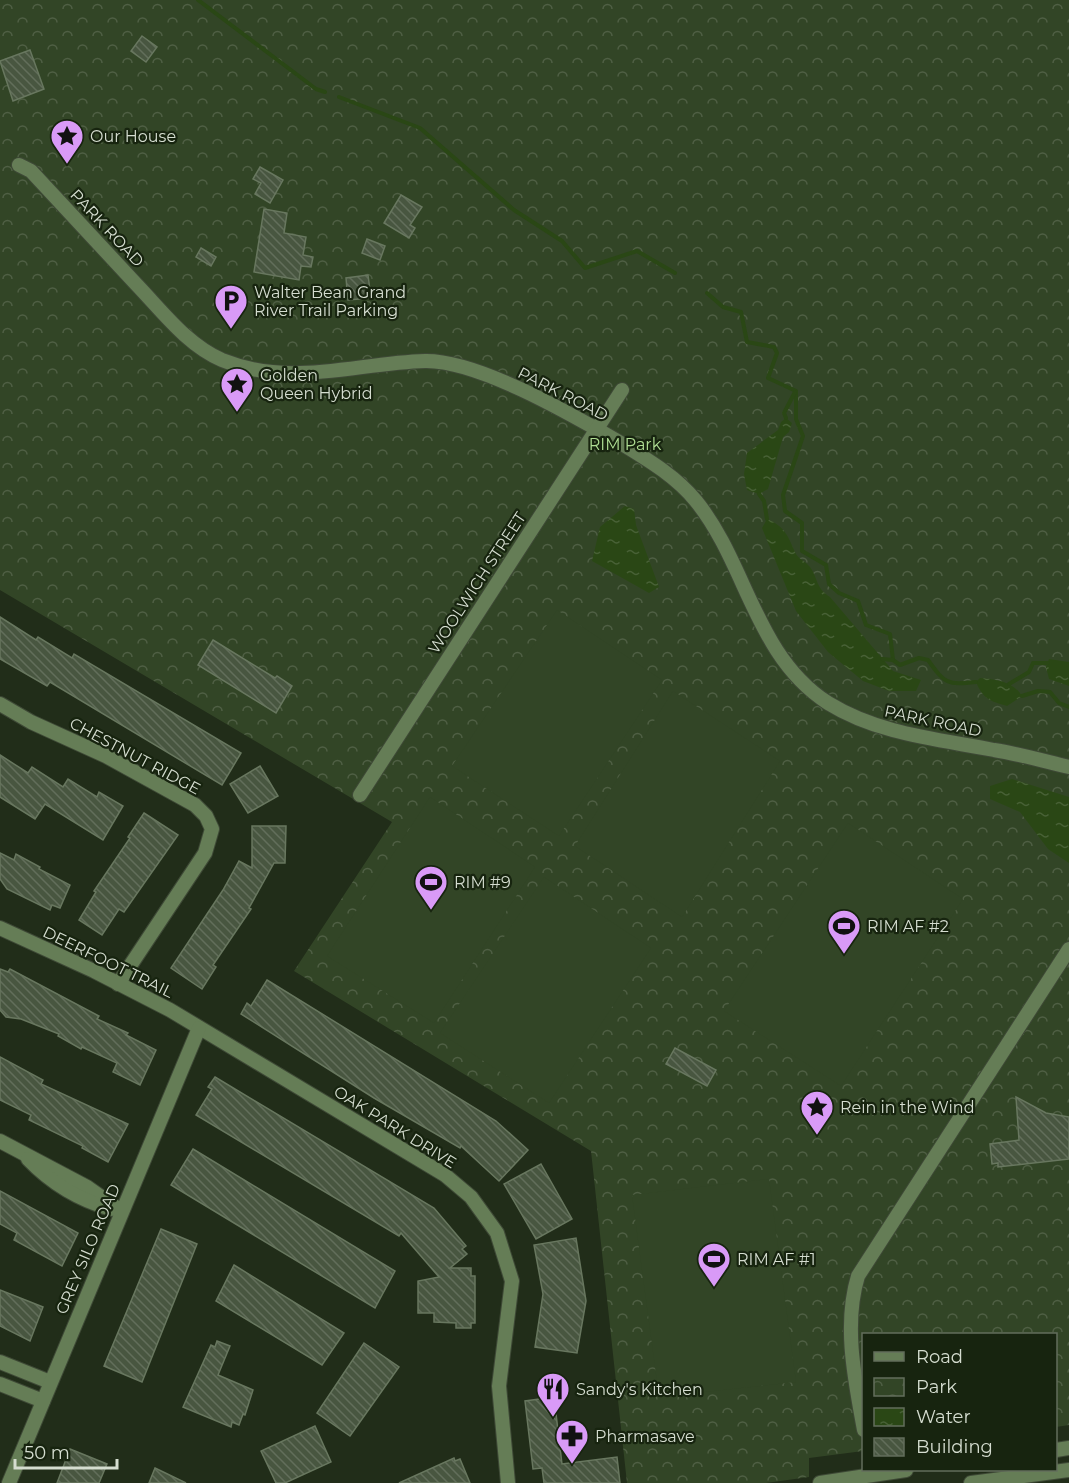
<svg xmlns="http://www.w3.org/2000/svg" width="1069" height="1483" font-family="Montserrat,sans-serif">
<style>
.park{fill:url(#park-crowns)}
.pitch{fill:#324526}
.water{fill:url(#water-ripples)}
.lines{fill:none;stroke-linecap:round;stroke-linejoin:round}
.stream{stroke:#2a4715;stroke-width:4}
.building{fill:url(#building-back-hatch);stroke:#68775f;stroke-width:1.5}
.minor-casing{stroke:#3e4936;stroke-width:16}
.minor{stroke:#657d56;stroke-width:14}
.labels{text-anchor:middle;dominant-baseline:central;stroke-width:4.5;stroke-linejoin:round;paint-order:stroke}
.poi-label{font-size:16px;fill:#d5ddd0;stroke:#17240f;text-anchor:start}
.street-label{font-size:16px;fill:#d5ddd0;stroke:#17240f}
.park-label{font-size:16px;fill:#b0df94;stroke:#17240f}
</style>
<defs>
<pattern id="park-crowns" width="20" height="18" patternUnits="userSpaceOnUse" patternTransform="scale(1.5)"><rect width="20" height="18" fill="#324526"/><path d="M2 6a3 3 0 1 1 6 0M12 15a3 3 0 1 1 6 0" fill="none" stroke="#4f5f44"/></pattern>
<pattern id="water-ripples" width="26" height="14" patternUnits="userSpaceOnUse" patternTransform="scale(1.5)"><rect width="26" height="14" fill="#2a4715"/><path d="M2 4q2-2 4 0t4 0M15 11q2-2 4 0t4 0" fill="none" stroke="#486136"/></pattern>
<pattern id="building-back-hatch" width="6" height="6" patternUnits="userSpaceOnUse" patternTransform="scale(1.5)"><rect width="6" height="6" fill="#485640"/><path d="M-1 5l2 2M0 0l6 6M5-1l2 2" fill="none" stroke="#626e5b"/></pattern>
</defs>
<rect width="100%" height="100%" fill="#212d19"/>
<polygon class="park" points="0,0 1069,0 1069,1425 1056,1427 1056,1334 864,1334 863,1451 809,1458 809,1477 766,1483 627,1483 591,1151 294,971 392,822 0,590"/>
<g class="pitch">
<polygon points="557,610 662,680 559,836 452,766"/>
<polygon points="673,691 780,761 682,917 575,846"/>
<polygon points="430,797 535,867 434,1023 327,956"/>
<polygon points="848,823 963,899 841,1086 724,1011"/>
<polygon points="544,877 651,948 549,1103 440,1033"/>
<polygon points="769,1179 796,1382 659,1397 632,1195"/>
</g>
<g class="water">
<polygon points="786,418 792,423 789,432 783,437 768,489 759,494 747,490 744,474 747,453 778,430 781,422"/>
<polygon points="625,506 634,509 636,525 659,587 649,593 592,561 600,527"/>
<path d="M767,519C786,527 788,537 796,554C799,559 806,562 810,567C819,580 815,587 830,597L893,671L921,680L916,691H889L863,681L828,652L796,611L762,528Z"/>
<polygon points="1049,659 1069,662 1069,686 1049,679 1046,667"/>
<path d="M980,678C996,679 1014,682 1022,696L1007,706C990,701 983,699 976,682Z"/>
<polygon points="1012,779 1069,797 1069,863 1048,849 1020,812 990,799 990,786"/>
</g>
<g class="lines">
<g class="stream">
<polyline points="198,0 316,89 325,92"/>
<polyline points="339,97 420,128 514,210 562,241 585,268 637,251 675,273"/>
<path d="M707,293L723,307L741,312L747,342L774,347L777,353L768,378L796,391V419L803,436L783,495L785,511L802,523V551L826,565L829,584L839,593L858,601L866,625L890,634L893,660L900,665L919,658L928,660C945,684 947,685 976,682"/>
<polyline points="786,418 784,413 795,392"/>
<polyline points="759,494 764,501 767,519"/>
<polyline points="882,659 893,660"/>
<polyline points="1009,684 1029,672 1033,663 1048,663"/>
<polyline points="1022,696 1038,691 1050,692 1059,703 1069,707"/>
</g>
</g>
<g class="building">
<polygon points="142,36 157,47 146,62 131,51"/>
<polygon points="30,50 44,89 13,101 0,61"/>
<polygon points="260,167 283,180 270,203 255,194 261,183 253,179"/>
<polygon points="401,195 422,207 410,225 415,228 409,238 384,223"/>
<polygon points="264,209 287,213 284,233 306,237 303,255 313,257 311,267 301,266 299,280 254,272"/>
<polygon points="367,239 385,246 380,260 362,253"/>
<polygon points="201,248 216,257 211,266 196,257"/>
<polygon points="368,275 371,298 348,300 346,278"/>
<polygon points="0,617 36,640 38,637 72,658 74,654 241,753 222,785 50,682 47,686 0,659"/>
<polygon points="213,640 275,678 277,676 292,686 276,713 198,665"/>
<polygon points="0,755 28,773 32,767 63,787 68,779 97,797 99,792 123,806 103,840 45,804 35,819 0,797"/>
<polygon points="260,766 278,796 248,813 230,784"/>
<polygon points="144,813 178,835 124,912 119,909 102,935 79,920 96,892 94,891 130,838 128,837"/>
<polygon points="252,826 286,826 285,863 274,863 249,908 251,909 213,965 216,967 202,989 171,968 223,890 239,861 252,868"/>
<polygon points="0,853 14,860 16,854 40,867 39,869 70,885 60,908 52,905 50,910 7,889 0,879"/>
<polygon points="0,969 8,972 10,969 99,1016 97,1019 128,1033 126,1035 156,1050 140,1085 113,1072 117,1063 82,1047 81,1049 58,1036 59,1034 21,1019 6,1017 0,1010"/>
<polygon points="267,980 496,1121 528,1150 499,1181 461,1146 460,1148 374,1098 241,1014 247,1003 251,1006"/>
<polygon points="675,1048 716,1070 707,1086 666,1064"/>
<polygon points="0,1057 43,1080 41,1084 128,1124 108,1162 82,1148 83,1146 29,1120 31,1115 0,1100"/>
<polygon points="215,1077 434,1208 466,1246 462,1249 467,1254 450,1268 471,1268 471,1276 475,1276 475,1323 471,1323 471,1328 456,1328 456,1323 434,1322 434,1313 418,1313 418,1281 439,1277 401,1233 399,1236 196,1115 212,1089 208,1087"/>
<polygon points="1016,1097 1046,1113 1069,1117 1069,1159 998,1167 998,1163 992,1164 990,1144 1019,1140"/>
<polygon points="193,1149 395,1271 375,1308 171,1185"/>
<polygon points="541,1164 572,1219 536,1239 504,1184"/>
<polygon points="0,1191 78,1233 62,1266 14,1240 17,1233 0,1224"/>
<polygon points="161,1229 197,1244 142,1382 104,1366"/>
<polygon points="576,1238 586,1301 577,1353 535,1347 543,1294 534,1245"/>
<polygon points="234,1265 344,1333 322,1365 216,1301"/>
<polygon points="0,1290 43,1307 30,1341 0,1326"/>
<polygon points="217,1341 230,1346 218,1375 253,1390 245,1415 243,1414 239,1425 232,1422 231,1427 183,1407 211,1345 215,1347"/>
<polygon points="364,1343 399,1367 350,1436 317,1413"/>
<polygon points="554,1397 562,1464 617,1457 620,1483 544,1483 542,1468 533,1469 525,1401"/>
<polygon points="315,1426 331,1462 285,1483 276,1483 261,1451"/>
<polygon points="70,1449 107,1464 99,1483 57,1483"/>
<polygon points="454,1458 455,1461 460,1459 470,1483 399,1483"/>
<polygon points="155,1468 186,1483 149,1483"/>
</g>
<g class="lines">
<g class="minor-casing">
<g id="minor">
<path d="M19,165L31,171C66,209 101,246 136,284C162,311 187,345 222,360C292,388 355,363 425,361C477,360 569,413 614,439C643,457 674,474 696,501C747,564 755,656 828,703C878,734 937,739 994,750C1019,754 1044,761 1069,767"/>
<polyline points="0,704 31,722 106,756 195,805 206,816 212,829 205,853 118,984"/>
<polyline points="360,795 622,390"/>
<polyline points="0,928 94,971 170,1010 445,1175 471,1197 497,1233 512,1281 499,1386 508,1483"/>
<polyline points="0,1141 87,1187 121,1211"/>
<path d="M28,1159C51,1183 79,1200 111,1209"/>
<polyline points="0,1362 50,1382"/>
<polyline points="0,1384 43,1401"/>
<path d="M864,1430C855,1381 843,1325 858,1276L1069,949"/>
<polyline points="1056,1450 1069,1448"/>
<polyline points="9,1483 199,1028"/>
<polyline points="820,1483 906,1470"/>
<polyline points="971,1483 1069,1470"/>
</g>
</g>
<use href="#minor" class="minor"/>
</g>
<defs>
<g id="sight-pin" transform="scale(1.725)"><path d="M0 17L-7.5 6A9.5 9.5 0 1 1 7.5 6Z" fill="#d99af7" stroke="#17240f"/><path d="M0-6L1.8-2.2L6-1.7L2.9 1.2L3.7 5.4L0 3.3L-3.7 5.4L-2.9 1.2L-6-1.7L-1.8-2.2Z" fill="#111"/></g>
<g id="parking-pin" transform="scale(1.725)"><path d="M0 17L-7.5 6A9.5 9.5 0 1 1 7.5 6Z" fill="#d99af7" stroke="#17240f"/><path d="M-3.5-5.5H1a3.5 3.5 0 0 1 0 7H-1V5.5H-3.5ZM-1-3.4V-.6H.8a1.4 1.4 0 0 0 0-2.8Z" fill="#111"/></g>
<g id="stadium-pin" transform="scale(1.725)"><path d="M0 17L-7.5 6A9.5 9.5 0 1 1 7.5 6Z" fill="#d99af7" stroke="#17240f"/><path d="M0-5a6.5 5 0 1 0 0 10a6.5 5 0 1 0 0-10ZM-3.5-1.8h7v3.6h-7Z" fill="#111"/></g>
<g id="restaurant-pin" transform="scale(1.725)"><path d="M0 17L-7.5 6A9.5 9.5 0 1 1 7.5 6Z" fill="#d99af7" stroke="#17240f"/><path d="M-5-6h1v4h1v-4h1v4h1v-4h1v5L-1.5 .5V6h-2V.5L-5-1ZM5-6V6H3V1.5H1.5Q1.5-4 5-6Z" fill="#111"/></g>
<g id="pharmacy-pin" transform="scale(1.725)"><path d="M0 17L-7.5 6A9.5 9.5 0 1 1 7.5 6Z" fill="#d99af7" stroke="#17240f"/><path d="M-2-6h4v4h4v4h-4v4h-4v-4h-4v-4h4Z" fill="#111"/></g>
</defs>
<g fill-rule="evenodd">
<use href="#sight-pin" x="67" y="136"/>
<use href="#parking-pin" x="231" y="301"/>
<use href="#sight-pin" x="237" y="384"/>
<use href="#stadium-pin" x="431" y="882"/>
<use href="#stadium-pin" x="844" y="926"/>
<use href="#sight-pin" x="817" y="1107"/>
<use href="#stadium-pin" x="714" y="1259"/>
<use href="#restaurant-pin" x="553" y="1389"/>
<use href="#pharmacy-pin" x="572" y="1436"/>
</g>
<g class="labels">
<g class="poi-label">
<text x="90" y="136">Our House</text>
<text x="254" y="292">Walter Bean Grand<tspan x="254" dy="18">River Trail Parking</tspan></text>
<text x="260" y="375">Golden<tspan x="260" dy="18">Queen Hybrid</tspan></text>
<text x="454" y="882">RIM #9</text>
<text x="867" y="926">RIM AF #2</text>
<text x="840" y="1107">Rein in the Wind</text>
<text x="737" y="1259">RIM AF #1</text>
<text x="576" y="1389">Sandy's Kitchen</text>
<text x="595" y="1436">Pharmasave</text>
</g>
<g class="street-label">
<text transform="translate(107 228) rotate(47)">PARK ROAD</text>
<text transform="translate(563 394) rotate(27)">PARK ROAD</text>
<text transform="translate(477 583) rotate(-57)">WOOLWICH STREET</text>
<text transform="translate(933 721) rotate(12)">PARK ROAD</text>
<text transform="translate(135 756) rotate(28)">CHESTNUT RIDGE</text>
<text transform="translate(108 962) rotate(26)">DEERFOOT TRAIL</text>
<text transform="translate(395 1127) rotate(32)">OAK PARK DRIVE</text>
<text transform="translate(88 1249) rotate(-67)">GREY SILO ROAD</text>
</g>
<g class="park-label">
<text x="625" y="444">RIM Park</text>
</g>
</g>
<rect x="862" y="1333" width="195" height="138" fill="#17240f" stroke="#636e5c" stroke-width="1.5"/>
<rect x="874" y="1352" width="30" height="9" fill="#657d56" stroke="#636e5c" stroke-width="1.5"/>
<text x="916" y="1363" font-size="18" fill="#d5ddd0">Road</text>
<rect x="874" y="1378" width="30" height="18" fill="url(#park-crowns)" stroke="#636e5c" stroke-width="1.5"/>
<text x="916" y="1393" font-size="18" fill="#d5ddd0">Park</text>
<rect x="874" y="1408" width="30" height="18" fill="url(#water-ripples)" stroke="#636e5c" stroke-width="1.5"/>
<text x="916" y="1423" font-size="18" fill="#d5ddd0">Water</text>
<rect x="874" y="1438" width="30" height="18" fill="url(#building-back-hatch)" stroke="#636e5c" stroke-width="1.5"/>
<text x="916" y="1453" font-size="18" fill="#d5ddd0">Building</text>
<path d="M15 1459v9h102v-9" fill="none" stroke="#d5ddd0" stroke-width="3"/>
<text x="24" y="1459" font-size="18" fill="#d5ddd0" stroke="#17240f" stroke-width="4.5" paint-order="stroke">50 m</text>
</svg>
